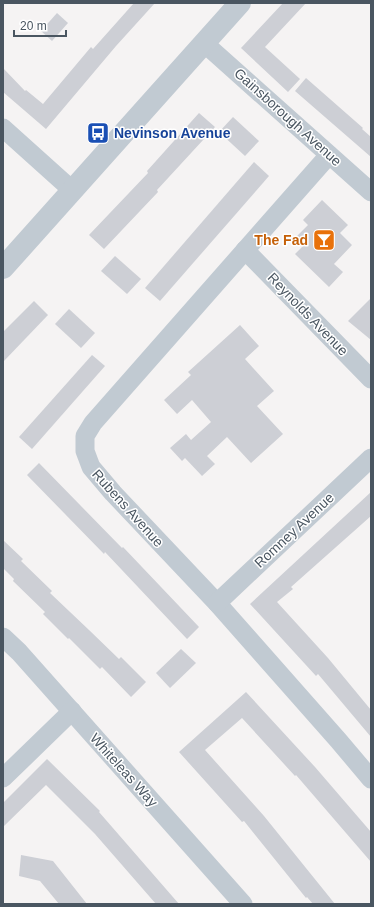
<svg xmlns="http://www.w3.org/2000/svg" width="374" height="907" font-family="Arial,sans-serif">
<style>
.building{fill:#cdcfd5}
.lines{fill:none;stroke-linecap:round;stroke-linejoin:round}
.minor{stroke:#c1cad2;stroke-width:19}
.tertiary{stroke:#c1cad2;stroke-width:22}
.labels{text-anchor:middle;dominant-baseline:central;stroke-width:3;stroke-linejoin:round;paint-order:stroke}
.street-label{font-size:14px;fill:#4a5661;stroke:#fff}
.transit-label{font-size:14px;font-weight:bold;fill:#164399;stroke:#fff;text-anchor:start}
.food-label{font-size:14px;font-weight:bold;fill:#c56008;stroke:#fff;text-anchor:end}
</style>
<rect width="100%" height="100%" fill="#f5f3f3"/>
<g class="building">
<polygon points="134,3 155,3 116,46 46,129 3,92 3,68 25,91 26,90 43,104 91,47 93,49"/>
<polygon points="283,3 306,3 265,47 300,79 288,92 241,48"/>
<polygon points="57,13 68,23 52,41 41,31"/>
<polygon points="306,78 363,128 362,129 371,137 371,157 295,91"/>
<polygon points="199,113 215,127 157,190 158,192 104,249 89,235 148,173 147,171"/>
<polygon points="233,117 259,141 245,156 219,132"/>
<polygon points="254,162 269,176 160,301 145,288"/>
<polygon points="322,200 348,225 340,233 352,245 334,264 343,272 329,287 295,254 305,244 297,236 308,225 303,220"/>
<polygon points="115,256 141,279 127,294 101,271"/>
<polygon points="371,298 371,340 348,321"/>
<polygon points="34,301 48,315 3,362 3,332"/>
<polygon points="69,309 95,333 81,348 55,324"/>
<polygon points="240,325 259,346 245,359 274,391 257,406 283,434 251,463 227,437 207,456 215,464 202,476 185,458 182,461 170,448 186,434 191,440 211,422 192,400 177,414 164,400 191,375 188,372"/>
<polygon points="92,355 105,366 32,449 19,437"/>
<polygon points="39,463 122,548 123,547 199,627 187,639 105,552 104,554 27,475"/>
<polygon points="371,492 371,516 291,587 293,589 277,602 328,658 371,710 371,737 318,674 316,676 250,604"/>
<polygon points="3,540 23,559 21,561 52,591 50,593 89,630 119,659 121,657 146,682 131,697 102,667 100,669 69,638 68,639 43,614 45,612 13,581 14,579 3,568"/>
<polygon points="181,649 196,663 170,688 156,673"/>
<polygon points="246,692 315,767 371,832 371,862 296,775 295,776 242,718 205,750 264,816 335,904 313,904 307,897 306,898 244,821 242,822 179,752"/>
<polygon points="47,759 100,811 99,812 179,904 156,904 95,834 46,785 3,827 3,803"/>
<polygon points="21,855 53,861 87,904 59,904 40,881 19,876"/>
</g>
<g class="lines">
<g class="minor">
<polyline points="204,43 371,192"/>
<polyline points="3,128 72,190"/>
<polyline points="329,155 93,423 85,436 85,451 91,467 113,493 217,603 338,740 371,779"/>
<polyline points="245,250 371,379"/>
<polyline points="217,603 371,458"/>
<polyline points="3,637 19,652 243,904"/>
<polyline points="3,778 72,711"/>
</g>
<polyline class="tertiary" points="3,268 240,3"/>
</g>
<defs>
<g id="bus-square" transform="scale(1.15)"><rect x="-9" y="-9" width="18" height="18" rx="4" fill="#1a4fb4" stroke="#fff"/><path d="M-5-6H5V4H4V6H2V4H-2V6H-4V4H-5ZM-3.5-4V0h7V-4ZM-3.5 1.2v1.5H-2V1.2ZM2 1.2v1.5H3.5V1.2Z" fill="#fff"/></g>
<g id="bar-square" transform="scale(1.15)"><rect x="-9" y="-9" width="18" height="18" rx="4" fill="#e8710a" stroke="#fff"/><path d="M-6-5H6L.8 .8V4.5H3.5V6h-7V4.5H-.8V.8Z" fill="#fff"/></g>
</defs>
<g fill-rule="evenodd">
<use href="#bus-square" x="98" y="133"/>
<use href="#bar-square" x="324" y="240"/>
</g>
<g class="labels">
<g class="street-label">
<text transform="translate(288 117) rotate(42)">Gainsborough Avenue</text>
<text transform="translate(308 314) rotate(46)">Reynolds Avenue</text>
<text transform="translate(128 508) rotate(48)">Rubens Avenue</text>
<text transform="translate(294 530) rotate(-43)">Romney Avenue</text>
<text transform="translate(124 770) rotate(48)">Whiteleas Way</text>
</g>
<g class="transit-label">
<text x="114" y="133">Nevinson Avenue</text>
</g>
<g class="food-label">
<text x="308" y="240">The Fad</text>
</g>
</g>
<rect width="374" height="907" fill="none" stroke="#4a5661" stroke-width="8"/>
<path d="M14 30v6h52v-6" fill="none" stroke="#4a5661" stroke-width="2"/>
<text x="20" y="30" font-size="12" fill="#4a5661" stroke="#ffffff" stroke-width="3" paint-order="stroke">20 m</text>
</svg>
